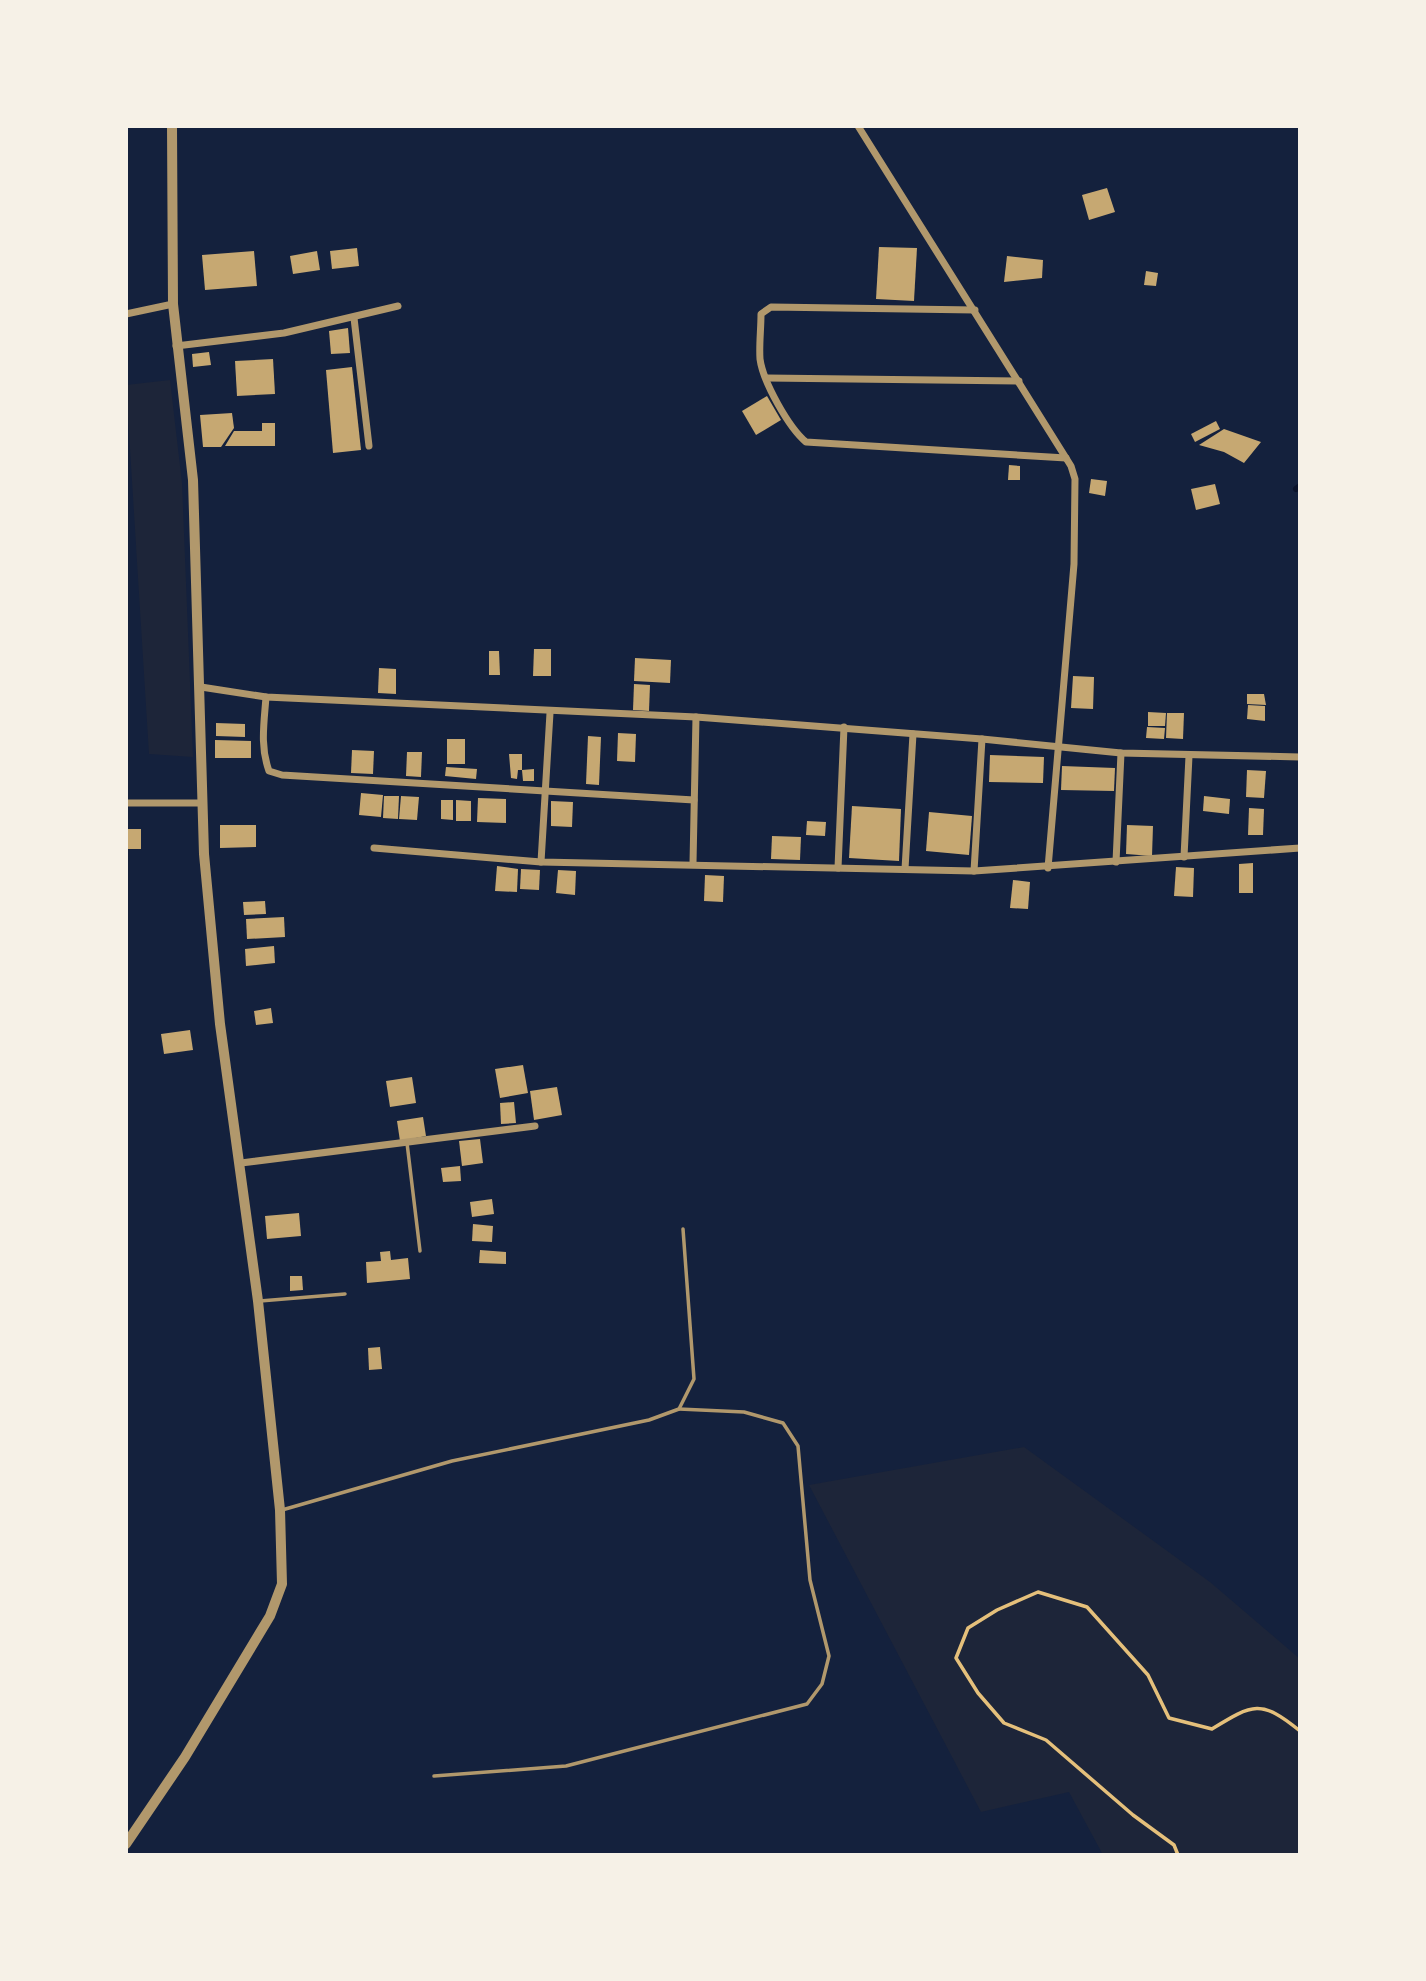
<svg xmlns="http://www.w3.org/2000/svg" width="1426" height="1981" font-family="Ubuntu,sans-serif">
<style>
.green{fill:#1d2539}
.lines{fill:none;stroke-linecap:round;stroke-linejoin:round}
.stream{stroke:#0b132b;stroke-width:6}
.building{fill:#c6a872}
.path{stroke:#e5c07b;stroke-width:3.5}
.service{stroke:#b1986c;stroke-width:3.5}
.minor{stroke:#b1986c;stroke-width:7}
.tertiary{stroke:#b1986c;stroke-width:10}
</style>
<rect width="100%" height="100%" fill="#14213d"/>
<g class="green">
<polygon points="170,380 182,483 193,757 149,754 126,385"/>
<polygon points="1024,1447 1210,1582 1300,1659 1300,1855 1103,1855 1069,1792 981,1812 809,1485"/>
</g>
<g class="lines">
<polyline class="stream" points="1296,489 1300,486"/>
</g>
<g class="building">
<polygon points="1107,188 1115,212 1089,220 1082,195"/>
<polygon points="879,247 917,248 914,301 876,299"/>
<polygon points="357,248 359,266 332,269 330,251"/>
<polygon points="254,251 257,286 205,290 202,255"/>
<polygon points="317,251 320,270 293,274 290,256"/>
<polygon points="1007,256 1043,260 1042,278 1004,282"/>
<polygon points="1146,271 1158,273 1156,286 1144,285"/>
<polygon points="348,328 350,353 331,354 329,331"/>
<polygon points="209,352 211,365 193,367 192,354"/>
<polygon points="273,359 275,394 237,396 235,361"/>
<polygon points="352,367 361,450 333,453 326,370"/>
<polygon points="767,396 781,420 756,435 742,411"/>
<polygon points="232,413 234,428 221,447 203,447 200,415"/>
<polygon points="1216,421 1220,429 1195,442 1191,434"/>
<polygon points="262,423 275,423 275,446 225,446 234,431 262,431"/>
<polygon points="1224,429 1261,442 1244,463 1224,452 1199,445"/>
<polygon points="1009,465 1020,466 1020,480 1008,480"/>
<polygon points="1091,479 1107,481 1105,496 1089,493"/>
<polygon points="1215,484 1220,504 1196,510 1191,489"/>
<polygon points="534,649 551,649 551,676 533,676"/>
<polygon points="489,651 499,651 500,675 489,675"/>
<polygon points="635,658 671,660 670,683 634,681"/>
<polygon points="379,668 396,669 396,694 378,693"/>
<polygon points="1073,676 1094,677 1093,709 1071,708"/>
<polygon points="634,684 650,685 649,711 633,710"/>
<polygon points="1247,694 1264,694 1266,705 1247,704"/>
<polygon points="1248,705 1265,706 1265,721 1247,719"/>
<polygon points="1148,712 1166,713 1165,726 1148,726"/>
<polygon points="1167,713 1184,713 1183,739 1166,738"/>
<polygon points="216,723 245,724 245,737 216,736"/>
<polygon points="1147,727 1165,728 1164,739 1146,738"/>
<polygon points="618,733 636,734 635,762 617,761"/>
<polygon points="588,736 601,737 599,785 586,784"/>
<rect x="447" y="739" width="18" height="25"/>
<polygon points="215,740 251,741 251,758 215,758"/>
<polygon points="352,750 374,751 373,774 351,773"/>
<polygon points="407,752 422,752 421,777 406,776"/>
<polygon points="509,754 522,754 522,770 518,770 517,779 511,778"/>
<polygon points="990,755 1044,757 1043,783 989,782"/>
<polygon points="1062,766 1115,768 1114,791 1061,790"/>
<polygon points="446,767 477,769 476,779 445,776"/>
<polygon points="534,769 534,781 523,781 522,770"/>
<polygon points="1247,770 1266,771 1264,798 1246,797"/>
<polygon points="361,793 383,795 381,817 359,815"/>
<polygon points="384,796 399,796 398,819 383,818"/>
<polygon points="401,796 419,797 417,820 399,819"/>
<polygon points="1204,796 1230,799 1229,814 1203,811"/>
<polygon points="478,798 506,799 506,823 477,822"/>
<polygon points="441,800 453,800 453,820 441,819"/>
<polygon points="456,800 471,801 471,821 456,821"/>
<polygon points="551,801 573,802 572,827 551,826"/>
<polygon points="852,806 901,809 899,861 849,858"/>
<polygon points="1249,808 1264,809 1263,835 1248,835"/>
<polygon points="929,812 972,816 969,855 926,851"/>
<polygon points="807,821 826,822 825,836 806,835"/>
<polygon points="220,825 256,825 256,847 220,848"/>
<polygon points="1127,825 1153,826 1152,856 1126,854"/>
<rect x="127" y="829" width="14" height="20"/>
<polygon points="772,836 801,837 800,860 771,859"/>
<polygon points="1253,863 1253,893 1239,893 1239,864"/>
<polygon points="497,866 518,869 517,892 495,891"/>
<polygon points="1176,867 1194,868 1193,897 1174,896"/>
<polygon points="521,869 540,870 539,890 520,889"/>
<polygon points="558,870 576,871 575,895 556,893"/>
<polygon points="705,875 724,876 723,902 704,901"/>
<polygon points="1013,880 1030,882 1028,909 1010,908"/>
<polygon points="265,901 266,914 244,915 243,902"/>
<polygon points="284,917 285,937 247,939 246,919"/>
<polygon points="274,946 275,963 246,966 245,949"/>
<polygon points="271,1008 273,1023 256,1025 254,1011"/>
<polygon points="190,1030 193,1050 164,1054 161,1034"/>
<polygon points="523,1065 528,1093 500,1098 495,1069"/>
<polygon points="412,1077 416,1103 390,1107 386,1081"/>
<polygon points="557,1087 562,1115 534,1120 530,1091"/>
<polygon points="514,1102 516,1123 501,1124 500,1103"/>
<polygon points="423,1117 426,1136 400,1141 397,1121"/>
<polygon points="480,1139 483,1163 462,1166 459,1141"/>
<polygon points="460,1166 461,1181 443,1182 441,1168"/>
<polygon points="492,1199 494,1214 472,1217 470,1202"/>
<polygon points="299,1213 301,1236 267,1239 265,1216"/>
<polygon points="473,1224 493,1226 492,1242 472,1241"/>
<polygon points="480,1250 506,1252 506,1264 479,1263"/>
<polygon points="390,1251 391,1260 408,1258 410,1279 367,1283 366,1262 381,1261 380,1252"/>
<polygon points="290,1276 302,1276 303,1290 290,1291"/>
<polygon points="380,1347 382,1369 369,1370 368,1348"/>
</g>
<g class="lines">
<path class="path" d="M1178,1855L1174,1845L1133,1815L1046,1740L1004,1723L978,1693L956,1658L968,1628L997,1610L1038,1592L1087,1607L1148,1675L1169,1718L1212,1729C1253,1704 1261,1699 1300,1731"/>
<g class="service">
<polyline points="407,1143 420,1251"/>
<polyline points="260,1301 345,1294"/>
<polyline points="282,1510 452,1461 649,1420 679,1409 694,1379 683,1229"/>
<polyline points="434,1776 566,1766 807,1704 822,1684 829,1656 810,1580 798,1446 783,1423 744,1412 679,1409"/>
</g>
<g class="minor">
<polyline points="858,126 1071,466 1075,479 1074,564 1048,868"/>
<path d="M975,310L771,307L761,314C761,329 759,345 760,359C763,382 789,428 806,442L1066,458"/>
<polyline points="126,314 173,304"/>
<polyline points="354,318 369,446"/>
<polyline points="176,346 284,333 398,306"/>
<polyline points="767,378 1019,381"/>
<polyline points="201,687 266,697 696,717 982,739 1121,753 1300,757"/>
<path d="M266,697C264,724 260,746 269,771L282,775L694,800"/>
<polyline points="126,803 202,803"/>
<polyline points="374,848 541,862 974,871 1300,848"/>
<polyline points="1184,857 1189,756"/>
<polyline points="541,862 550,713"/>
<polyline points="1116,862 1121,753"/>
<polyline points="693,863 696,717"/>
<polyline points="838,868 844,727"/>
<polyline points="905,869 913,734"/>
<polyline points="974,871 982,739"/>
<polyline points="241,1163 535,1126"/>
</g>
<polyline class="tertiary" points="126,1844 185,1757 270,1616 282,1584 280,1510 258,1301 220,1024 204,854 193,480 173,304 172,126"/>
</g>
<rect width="1426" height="1981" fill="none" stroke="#f6f1e7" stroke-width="256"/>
</svg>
